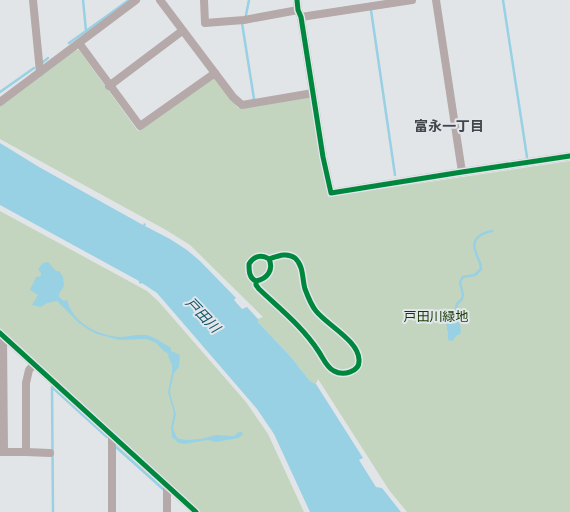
<svg xmlns="http://www.w3.org/2000/svg" width="570" height="512" font-family="'DejaVu Sans','Noto Sans JP',sans-serif">
<style>
.green{fill:#c3d5be}
.water{fill:#98d1e4}
.lines{fill:none;stroke-linecap:round;stroke-linejoin:round}
.stream{stroke:#98d1e4;stroke-width:2.5}
.minor{stroke:#b5a9a9;stroke-width:8}
.cycleway-casing{stroke:#e0e6ea;stroke-width:8}
.cycleway{stroke:#00873e;stroke-width:5}
.labels{text-anchor:middle;dominant-baseline:central;stroke-width:4;stroke-linejoin:round;paint-order:stroke}
.park-label{font-size:13px;fill:#193b00;stroke:#e0e6ea}
.neighbourhood-label{font-size:14px;font-weight:bold;fill:#42464a;stroke:#e0e6ea}
.water-label{font-size:14px;font-style:italic;fill:#125467;stroke:#e0e6ea}
</style>
<rect width="100%" height="100%" fill="#e2e5e8"/>
<g class="green">
<polygon points="73,50 79,50 138,131 215,76 238,108 312,96 328,197 570,161 570,512 407,512 389,490 318,379 316,384 310,381 291,357 258,322 258,319 263,317 190,245 166,230 0,139 0,105"/>
<polygon points="0,211 147,291 159,302 246,402 268,434 304,512 201,512 0,328"/>
</g>
<g class="water">
<polygon points="0,143 39,167 143,225 144,223 146,224 145,226 170,239 187,250 200,261 236,298 234,300 242,309 247,307 258,319 258,322 291,357 310,381 316,384 363,458 359,460 376,487 382,488 401,512 310,512 274,434 257,409 157,293 142,283 141,284 139,283 139,281 0,205"/>
<path d="M48,262L56,271H59L63,277L64,286L59,294V297L64,301L67,300C73,323 98,336 121,337C129,337 137,334 146,335C155,337 163,343 171,348V351L180,355L179,367L174,373L170,391L171,397L176,414L173,428L176,436L179,439L186,440L201,439L216,435L234,436L239,432H242L243,434L238,438L216,442L208,440L184,444L179,443L172,437L171,427L174,413L168,392L172,372V365L168,356L169,355L166,352H165L156,343L147,339L120,340L97,334L89,330L79,323L57,301L47,303L41,307L32,305L38,295L30,290L36,277L41,276V273L38,269L43,263Z"/>
<polygon points="455,313 457,315 456,320 460,324 461,332 459,335 457,335 456,337 454,338 454,340 452,341 448,340 448,331 447,330 447,326 446,326 446,322 449,321 449,318 452,318 452,314"/>
</g>
<g class="lines">
<g class="stream">
<polyline points="503,0 527,157"/>
<polyline points="371,10 395,175"/>
<polyline points="246,15 249,0"/>
<polyline points="242,23 254,99"/>
<polyline points="86,31 129,0"/>
<polyline points="69,43 86,31 83,0"/>
<polyline points="42,63 48,58"/>
<polyline points="0,92 34,68"/>
<path d="M455,313L457,304L462,299L463,295L460,282L463,277L475,275L481,269C481,262 478,259 476,253C470,239 481,233 492,231"/>
<polyline points="115,446 163,489"/>
<polyline points="53,512 52,387 107,437"/>
</g>
<g class="minor">
<polyline points="33,0 40,72"/>
<polyline points="160,0 233,97 242,105 313,93"/>
<polyline points="204,0 205,23 244,20 298,10"/>
<polyline points="297,0 298,10 301,17 323,157 331,193 462,172 570,156"/>
<polyline points="436,0 462,172"/>
<polyline points="301,17 412,0"/>
<polyline points="79,43 140,126 215,73"/>
<polyline points="109,86 182,31"/>
<polyline points="0,102 136,0"/>
<polyline points="0,333 196,512"/>
<polyline points="0,452 4,452 3,336"/>
<polyline points="4,452 26,452 26,383 29,370 34,364"/>
<polyline points="26,452 50,453"/>
<polyline points="112,512 112,436"/>
<polyline points="167,512 167,487"/>
</g>
<g class="cycleway-casing">
<g id="cycleway">
<polyline points="297,0 298,10 301,17 323,157 331,193 462,172 570,156"/>
<path d="M256,281C267,279 274,270 269,259C278,256 287,252 295,258C304,266 302,279 305,289C308,297 311,305 316,311C327,325 359,341 359,360C360,372 343,376 334,371C327,368 323,358 319,352C303,327 280,309 259,289L256,285V281C249,278 249,271 249,264C254,256 261,254 269,259"/>
<polyline points="0,333 196,512"/>
</g>
</g>
<use href="#cycleway" class="cycleway"/>
</g>
<g class="labels">
<g class="park-label">
<text x="436" y="316">戸田川緑地</text>
</g>
<g class="neighbourhood-label">
<text x="449" y="126">富永一丁目</text>
</g>
<g class="water-label">
<text transform="translate(203 315) rotate(46)">戸田川</text>
</g>
</g>
</svg>
